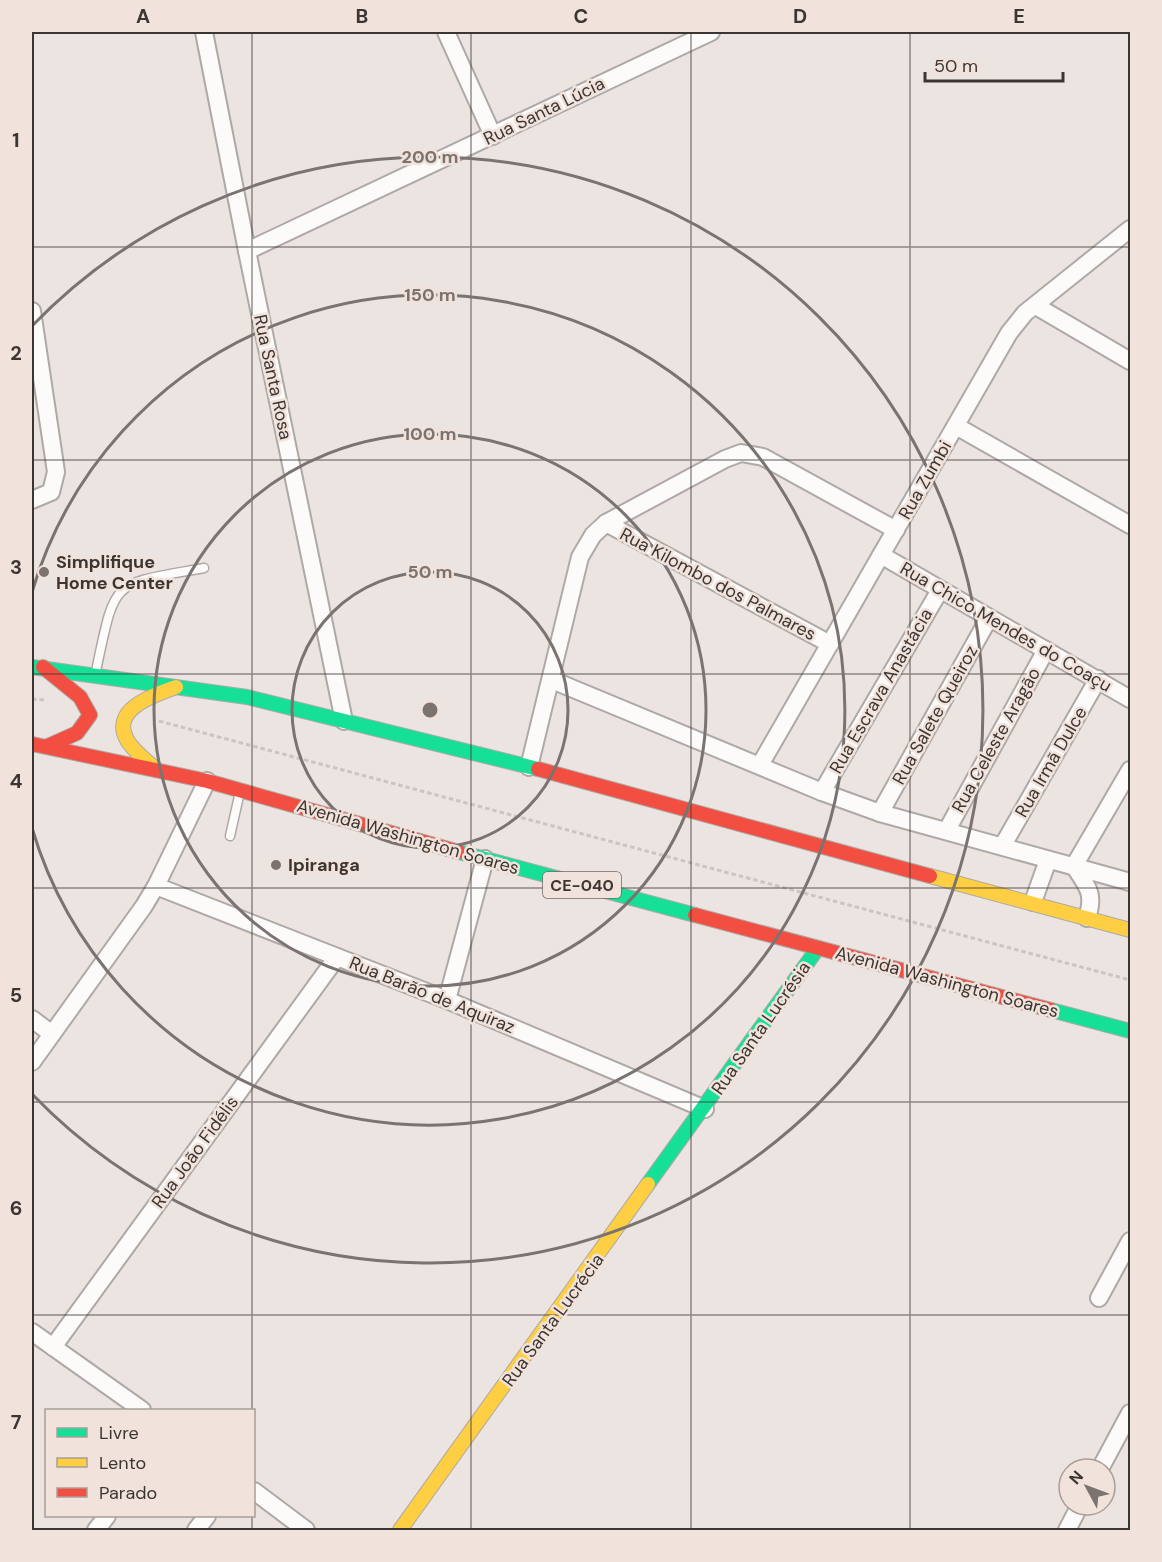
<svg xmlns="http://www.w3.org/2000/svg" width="1162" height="1562" font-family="'DM Sans',sans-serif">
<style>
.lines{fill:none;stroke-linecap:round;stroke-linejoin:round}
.lane-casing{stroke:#aea9a6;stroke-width:11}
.street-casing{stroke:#aea9a6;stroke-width:20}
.fast-casing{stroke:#aea9a6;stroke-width:16}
.slow-casing{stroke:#aea9a6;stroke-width:16}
.jam-casing{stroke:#aea9a6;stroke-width:16}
.path{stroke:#c8c6c4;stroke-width:3;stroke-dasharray:4.5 3;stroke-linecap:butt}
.lane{stroke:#fcfbfa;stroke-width:8}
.street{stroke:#fcfbfa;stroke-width:16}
.fast{stroke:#16e098;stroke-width:14}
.slow{stroke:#ffcf43;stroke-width:14}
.jam{stroke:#f24e42;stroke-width:14}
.grid{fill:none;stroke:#3c3633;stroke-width:1.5;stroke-opacity:0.55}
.ring{fill:none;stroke:#7a7370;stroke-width:3}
.poi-dot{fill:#7a7370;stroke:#f1e3dc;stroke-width:2}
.labels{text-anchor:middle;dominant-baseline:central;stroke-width:5;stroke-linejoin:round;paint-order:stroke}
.shield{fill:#f1e3dc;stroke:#726a66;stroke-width:1.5}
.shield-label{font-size:16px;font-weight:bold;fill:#3c3633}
.street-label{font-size:18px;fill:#3c3633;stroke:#f1e3dc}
.poi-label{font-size:18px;font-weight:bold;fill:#3c3633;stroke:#f1e3dc;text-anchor:start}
.centre{fill:#7a7370;stroke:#f1e3dc;stroke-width:3}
.ring-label{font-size:18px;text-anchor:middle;font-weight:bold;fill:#7a7370;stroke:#f1e3dc;stroke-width:5;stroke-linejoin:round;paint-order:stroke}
.neatline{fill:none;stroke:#3c3633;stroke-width:2}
.grid-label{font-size:20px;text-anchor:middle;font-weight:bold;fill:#3c3633}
</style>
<rect width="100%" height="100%" fill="#ece4e1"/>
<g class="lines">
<g class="lane-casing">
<g id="lane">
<path d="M96,671C116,577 110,585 204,568"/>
<polyline points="230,836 239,796"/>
</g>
</g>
<g class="street-casing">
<g id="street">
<polyline points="204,32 247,251 344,721"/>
<polyline points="446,32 493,136"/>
<polyline points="247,251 711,32"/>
<polyline points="1036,306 1130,361"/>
<polyline points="32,311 56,472 51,492 32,500"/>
<polyline points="956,426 1130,525"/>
<polyline points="606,523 830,644"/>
<polyline points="881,555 1130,699"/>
<polyline points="552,680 822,792 880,813 1130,882"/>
<polyline points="760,765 1009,333 1025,313 1130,229"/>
<polyline points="529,767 580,557 593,535 606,523 725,459 741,453 763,457 896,530"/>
<polyline points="822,792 940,590"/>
<polyline points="880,813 989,618"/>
<polyline points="947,830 1046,650"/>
<polyline points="1003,845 1098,679"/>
<polyline points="156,886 447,1000 705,1109"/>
<polyline points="1033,902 1048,860"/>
<path d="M1087,918C1095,894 1088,887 1074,866L1130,770"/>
<polyline points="447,1000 485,859"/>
<polyline points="32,1019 52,1034"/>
<polyline points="32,1062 144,906 156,886 207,781"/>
<polyline points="1099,1298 1130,1241"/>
<polyline points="32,1332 142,1410"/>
<polyline points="53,1347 337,957"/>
<polyline points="1100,1469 1130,1413"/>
<polyline points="254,1491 306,1530"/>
<polyline points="96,1530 107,1516"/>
<polyline points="196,1530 207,1516"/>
<polyline points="1067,1530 1080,1505"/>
</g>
</g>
<g class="fast-casing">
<g id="fast">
<polyline points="32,667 247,697 538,769"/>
<polyline points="459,852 695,915"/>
<polyline points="1051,1010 1130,1031"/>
<polyline points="648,1184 818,948"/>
</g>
</g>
<g class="slow-casing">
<g id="slow">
<path d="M157,770C147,761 134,752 127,740C110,709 154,695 176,687"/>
<polyline points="930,876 1130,930"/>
<polyline points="400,1530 648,1184"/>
</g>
</g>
<g class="jam-casing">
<g id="jam">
<polyline points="43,667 80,697 90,715 77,733 48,746"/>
<polyline points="32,744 207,781 459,852"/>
<polyline points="538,769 930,876"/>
<polyline points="695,915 1051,1010"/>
</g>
</g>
<g class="path">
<polyline points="32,699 45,700"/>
<polyline points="159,721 1130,980"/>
</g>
<use href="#lane" class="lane"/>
<use href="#street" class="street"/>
<use href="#fast" class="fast"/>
<use href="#slow" class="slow"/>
<use href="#jam" class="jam"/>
</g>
<path class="grid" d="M252,32V1410M471,32V1530M691,32V1530M910,32V1530M32,247H1130M32,460H1130M32,674H1130M32,888H1130M32,1102H1130M32,1315H1130M252,1516V1530"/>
<g class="ring">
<circle cx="430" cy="710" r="138"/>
<circle cx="430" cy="710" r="276"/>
<path d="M32 592A415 415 0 1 1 32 828"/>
<path d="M32 326A553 553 0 1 1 32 1094"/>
</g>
<g class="poi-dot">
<circle cx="44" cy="572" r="6"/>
<circle cx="276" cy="865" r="6"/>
</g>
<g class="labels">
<rect class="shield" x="543" y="872" width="78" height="26" rx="4.5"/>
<g class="shield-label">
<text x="582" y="885">CE-040</text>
</g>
<g class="street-label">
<text transform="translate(544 111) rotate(-26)">Rua Santa Lúcia</text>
<text transform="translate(273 377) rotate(78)">Rua Santa Rosa</text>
<text transform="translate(925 480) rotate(-60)">Rua Zumbi</text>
<text transform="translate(718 584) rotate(28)">Rua Kilombo dos Palmares</text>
<text transform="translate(1006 627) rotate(30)">Rua Chico Mendes do Coaçu</text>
<text transform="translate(881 691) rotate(-60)">Rua Escrava Anastácia</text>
<text transform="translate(935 715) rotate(-61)">Rua Salete Queiroz</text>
<text transform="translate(996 740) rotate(-61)">Rua Celeste Aragão</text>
<text transform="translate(1051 762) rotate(-60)">Rua Irmã Dulce</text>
<text transform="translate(408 837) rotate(16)">Avenida Washington Soares</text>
<text transform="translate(947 982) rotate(15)">Avenida Washington Soares</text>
<text transform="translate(432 995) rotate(22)">Rua Barão de Aquiraz</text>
<text transform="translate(761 1028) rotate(-55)">Rua Santa Lucrésia</text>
<text transform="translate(195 1152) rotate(-54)">Rua João Fidélis</text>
<text transform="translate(553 1320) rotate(-54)">Rua Santa Lucrécia</text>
</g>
<g class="poi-label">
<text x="56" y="562">Simplifique<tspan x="56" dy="21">Home Center</tspan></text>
<text x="288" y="865">Ipiranga</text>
</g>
</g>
<circle cx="430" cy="710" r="9" class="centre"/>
<g class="ring-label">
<text x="430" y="163">200 m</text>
<text x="430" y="301">150 m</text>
<text x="430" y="440">100 m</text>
<text x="430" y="578">50 m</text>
</g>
<rect width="1162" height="1562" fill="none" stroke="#f1e3dc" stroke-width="66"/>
<rect x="45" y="1409" width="210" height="108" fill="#f1e3dc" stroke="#a99e98" stroke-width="1.5"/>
<rect x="57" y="1428" width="30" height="9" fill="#16e098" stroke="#a99e98" stroke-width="1.5"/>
<text x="99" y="1439" font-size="18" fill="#3c3633">Livre</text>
<rect x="57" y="1458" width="30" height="9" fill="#ffcf43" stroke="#a99e98" stroke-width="1.5"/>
<text x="99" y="1469" font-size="18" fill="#3c3633">Lento</text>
<rect x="57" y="1488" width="30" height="9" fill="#f24e42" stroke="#a99e98" stroke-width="1.5"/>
<text x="99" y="1499" font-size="18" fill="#3c3633">Parado</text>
<g transform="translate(1087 1487) rotate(311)"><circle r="28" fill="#f1e3dc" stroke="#a99e98" stroke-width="1.5"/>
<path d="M0-4.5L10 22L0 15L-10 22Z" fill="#7a7370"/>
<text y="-9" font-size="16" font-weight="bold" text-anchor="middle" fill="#3c3633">N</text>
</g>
<path d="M925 72v9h138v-9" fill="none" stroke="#3c3633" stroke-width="3"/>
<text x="934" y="72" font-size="18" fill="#3c3633" stroke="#f1e3dc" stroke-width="4.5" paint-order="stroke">50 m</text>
<rect x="33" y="33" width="1096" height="1496" class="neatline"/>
<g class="grid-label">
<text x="143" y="23">A</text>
<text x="362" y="23">B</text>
<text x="581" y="23">C</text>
<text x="800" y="23">D</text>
<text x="1019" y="23">E</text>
<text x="16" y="147">1</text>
<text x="16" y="360">2</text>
<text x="16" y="574">3</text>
<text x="16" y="788">4</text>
<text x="16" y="1002">5</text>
<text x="16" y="1215">6</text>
<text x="16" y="1429">7</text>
</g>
</svg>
